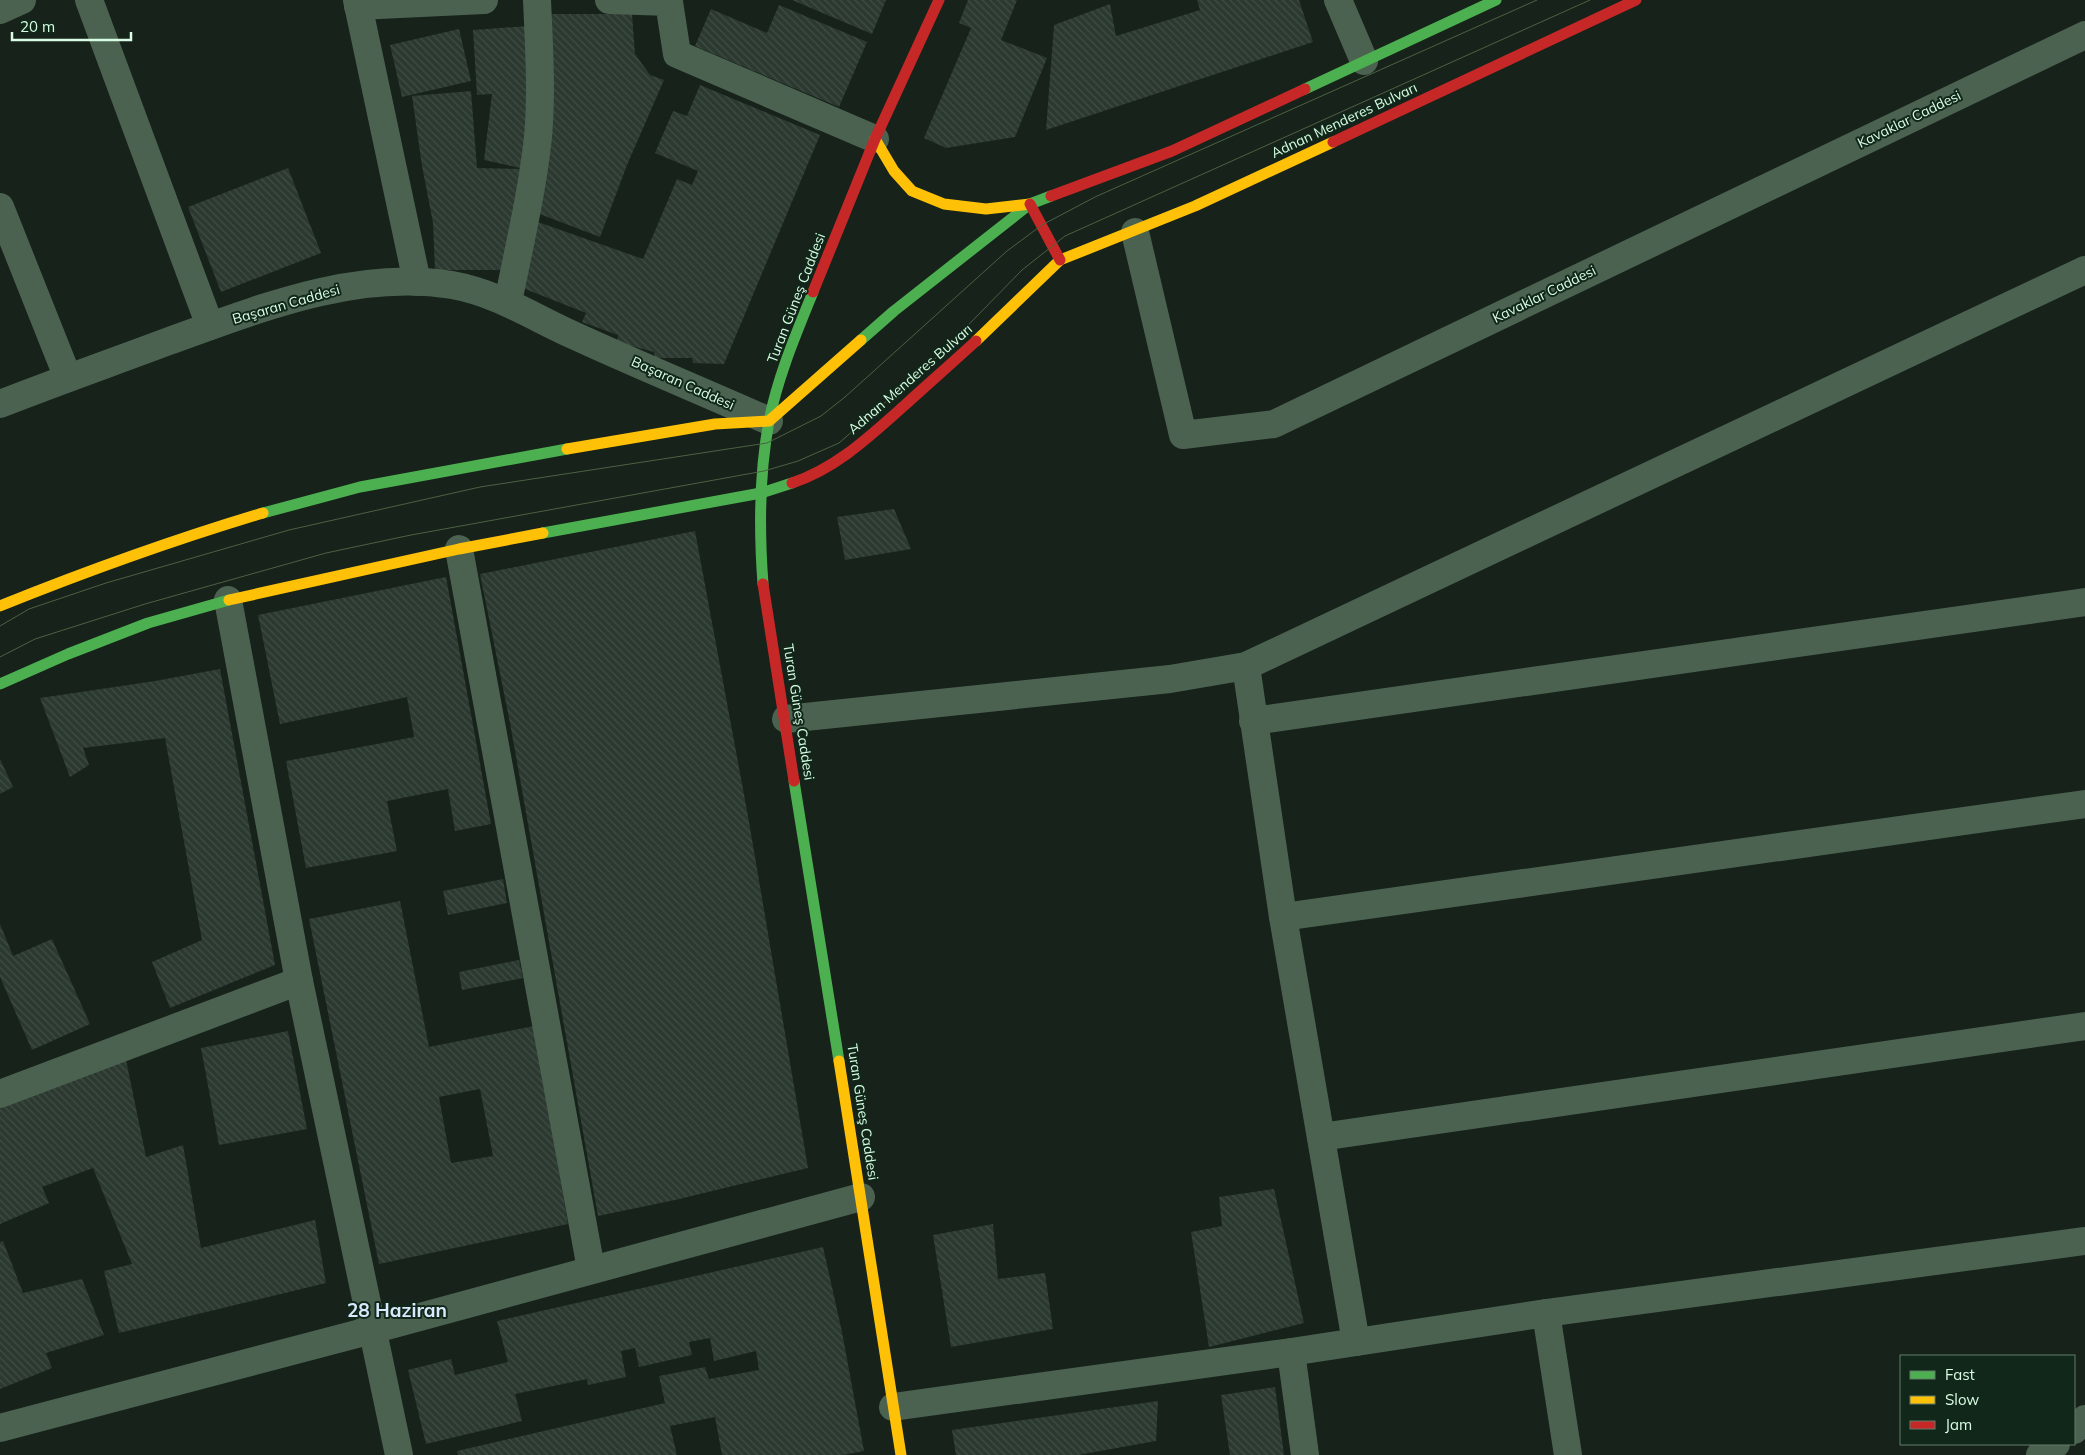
<svg xmlns="http://www.w3.org/2000/svg" width="2085" height="1455" font-family="Mulish,sans-serif">
<style>
.building{fill:url(#building-back-hatch);fill-rule:evenodd}
.lines{fill:none;stroke-linecap:round;stroke-linejoin:round}
.street{stroke:#4c6250;stroke-width:28}
.fast{stroke:#4caf50;stroke-width:11}
.slow{stroke:#ffc107;stroke-width:11}
.jam{stroke:#c62828;stroke-width:11}
.tram{stroke:#4d6143;stroke-width:1}
.labels{text-anchor:middle;dominant-baseline:central;stroke-width:4;stroke-linejoin:round;paint-order:stroke}
.street-label{font-size:14px;fill:#d8fde4;stroke:#112719}
.district-label{font-size:19px;font-weight:bold;fill:#daeafd;stroke:#112719}
</style>
<defs>
<pattern id="building-back-hatch" width="6" height="6" patternUnits="userSpaceOnUse" patternTransform="scale(1.25)"><rect width="6" height="6" fill="#2b3930"/><path d="M-1 5l2 2M0 0l6 6M5-1l2 2" fill="none" stroke="#3f4d44"/></pattern>
</defs>
<rect width="100%" height="100%" fill="#16221a"/>
<g class="building">
<polygon points="792,0 886,0 872,34"/>
<polygon points="968,0 1017,0 1001,40 1047,58 1015,137 946,148 924,138 971,28 959,23"/>
<polygon points="1197,0 1299,0 1313,42 1046,130 1054,25 1110,4 1116,36 1200,10"/>
<polygon points="779,5 867,42 839,107 695,46 711,9 767,33"/>
<polygon points="549,14 632,14 635,54 650,75 664,80 627,165 600,237 537,213"/>
<polygon points="529,26 525,169 484,160 492,94 477,95 473,30"/>
<polygon points="459,29 471,81 402,97 390,45"/>
<polygon points="700,85 820,135 724,364 693,363 692,358 655,358 654,352 617,342 618,335 582,322 586,313 520,287 535,221 643,259 677,179 692,185 698,171 655,153 673,111 687,116"/>
<polygon points="471,91 477,168 524,169 512,270 435,270 433,223 422,166 412,96"/>
<polygon points="288,168 321,253 221,292 188,207"/>
<polygon points="894,509 911,549 845,560 837,517"/>
<polygon points="695,531 748,816 808,1168 675,1200 598,1216 510,723 480,574"/>
<polygon points="446,577 491,824 455,831 448,789 387,801 397,851 306,868 286,761 414,737 407,697 280,724 258,615"/>
<polygon points="220,669 275,965 170,1008 152,962 202,940 165,738 83,748 89,765 70,777 40,698 155,681"/>
<polygon points="0,759 13,787 0,794"/>
<polygon points="503,879 507,903 448,915 443,891"/>
<path d="M400,901L429,1047L534,1026L568,1224L379,1264L309,919ZM480,1089L493,1156L451,1163L439,1097Z"/>
<polygon points="0,924 13,956 52,939 90,1024 32,1050 0,977"/>
<polygon points="519,960 523,978 462,990 459,972"/>
<polygon points="288,1031 307,1129 219,1145 201,1048"/>
<polygon points="125,1055 146,1157 183,1145 201,1248 315,1220 326,1283 119,1333 104,1271 132,1264 93,1168 42,1187 49,1203 0,1224 0,1102"/>
<polygon points="1274,1189 1304,1323 1209,1347 1191,1232 1222,1226 1219,1197"/>
<polygon points="993,1224 998,1279 1045,1273 1053,1329 951,1347 933,1235"/>
<polygon points="3,1241 23,1293 82,1279 104,1335 46,1353 52,1368 0,1389 0,1242"/>
<polygon points="823,1247 842,1332 864,1451 843,1455 722,1455 715,1417 670,1426 677,1455 458,1455 457,1451 665,1403 659,1376 705,1367 709,1379 759,1370 756,1351 714,1361 710,1338 689,1342 692,1355 639,1367 635,1348 621,1351 626,1377 588,1385 587,1379 515,1394 522,1421 426,1444 408,1370 451,1359 455,1375 508,1362 497,1321"/>
<polygon points="1275,1387 1284,1455 1230,1455 1221,1395"/>
<polygon points="1158,1401 1156,1441 1078,1455 956,1455 952,1430"/>
</g>
<g class="lines">
<g class="street">
<polyline points="89,0 210,326"/>
<polyline points="357,0 417,282"/>
<polyline points="609,0 669,2 677,54 875,139"/>
<polyline points="1338,0 1364,61"/>
<polyline points="358,6 484,0"/>
<polyline points="0,10 22,0"/>
<polyline points="0,207 68,378"/>
<polyline points="1135,232 1183,435 1274,424 2085,35"/>
<path d="M508,302C519,247 532,193 538,137C542,92 539,46 537,0"/>
<path d="M0,404C56,382 113,362 169,341C258,309 356,269 452,285C497,293 533,317 573,335C638,365 704,392 769,421"/>
<polyline points="459,549 591,1269"/>
<polyline points="228,600 299,981 399,1455"/>
<polyline points="1246,666 1283,917 1356,1342"/>
<polyline points="786,719 1170,679 1246,666 2085,270"/>
<polyline points="1253,721 2085,602"/>
<polyline points="1283,917 2085,804"/>
<polyline points="0,1094 299,981"/>
<polyline points="1321,1137 2085,1026"/>
<polyline points="1546,1313 1568,1455"/>
<polyline points="1291,1352 1305,1455"/>
<polyline points="893,1407 1291,1352 1546,1313 2085,1241"/>
<polyline points="0,1428 372,1330 861,1197"/>
<polyline points="2074,1430 2085,1419"/>
<polyline points="2040,1455 2056,1444"/>
</g>
<g class="fast">
<polyline points="1305,89 1496,0"/>
<polyline points="861,340 894,311 1030,204 1051,196"/>
<polyline points="263,513 360,487 567,449"/>
<polyline points="543,533 761,493 792,483"/>
<path d="M763,584C759,530 759,474 769,421C778,376 796,334 813,292"/>
<polyline points="0,684 68,654 148,623 229,600"/>
<polyline points="794,781 839,1061"/>
</g>
<g class="slow">
<polyline points="875,139 894,171 912,191 944,204 986,209 1030,204"/>
<polyline points="976,341 1060,260 1195,206 1333,142"/>
<polyline points="567,449 715,424 769,421 861,340"/>
<polyline points="229,600 459,549 543,533"/>
<path d="M0,606C87,571 173,540 263,513"/>
<polyline points="839,1061 901,1455"/>
</g>
<g class="jam">
<polyline points="1333,142 1636,0"/>
<polyline points="1051,196 1172,151 1305,89"/>
<polyline points="1030,204 1060,260"/>
<polyline points="813,292 875,139 939,0"/>
<path d="M792,483C837,468 870,436 905,405C928,384 952,363 976,341"/>
<polyline points="763,584 794,781"/>
</g>
<g class="tram">
<polyline points="0,626 29,609 106,583 289,530 480,487 767,443 821,416 845,397 1007,251 1042,225 1095,197 1537,0"/>
<polyline points="0,657 35,639 145,604 326,553 411,535 764,471 798,461 839,443 937,357 1022,270 1065,236 1590,0"/>
</g>
</g>
<g class="labels">
<g class="street-label">
<text transform="translate(1909 119) rotate(-26)">Kavaklar Caddesi</text>
<text transform="translate(1344 120) rotate(-25)">Adnan Menderes Bulvarı</text>
<text transform="translate(1544 294) rotate(-26)">Kavaklar Caddesi</text>
<text transform="translate(796 298) rotate(-69)">Turan Güneş Caddesi</text>
<text transform="translate(286 304) rotate(-16)">Başaran Caddesi</text>
<text transform="translate(910 379) rotate(-41)">Adnan Menderes Bulvarı</text>
<text transform="translate(683 383) rotate(24)">Başaran Caddesi</text>
<text transform="translate(799 712) rotate(81)">Turan Güneş Caddesi</text>
<text transform="translate(863 1112) rotate(81)">Turan Güneş Caddesi</text>
</g>
<g class="district-label">
<text x="397" y="1310">28 Haziran</text>
</g>
</g>
<rect x="1900" y="1355" width="175" height="90" fill="#112719" stroke="#617d6a"/>
<rect x="1910" y="1371" width="25" height="8" fill="#4caf50" stroke="#617d6a"/>
<text x="1945" y="1380" font-size="15" fill="#d8fde4">Fast</text>
<rect x="1910" y="1396" width="25" height="8" fill="#ffc107" stroke="#617d6a"/>
<text x="1945" y="1405" font-size="15" fill="#d8fde4">Slow</text>
<rect x="1910" y="1421" width="25" height="8" fill="#c62828" stroke="#617d6a"/>
<text x="1945" y="1430" font-size="15" fill="#d8fde4">Jam</text>
<path d="M12 32v8h119v-8" fill="none" stroke="#d8fde4" stroke-width="2.5"/>
<text x="20" y="32" font-size="15" fill="#d8fde4" stroke="#112719" stroke-width="4" paint-order="stroke">20 m</text>
</svg>
